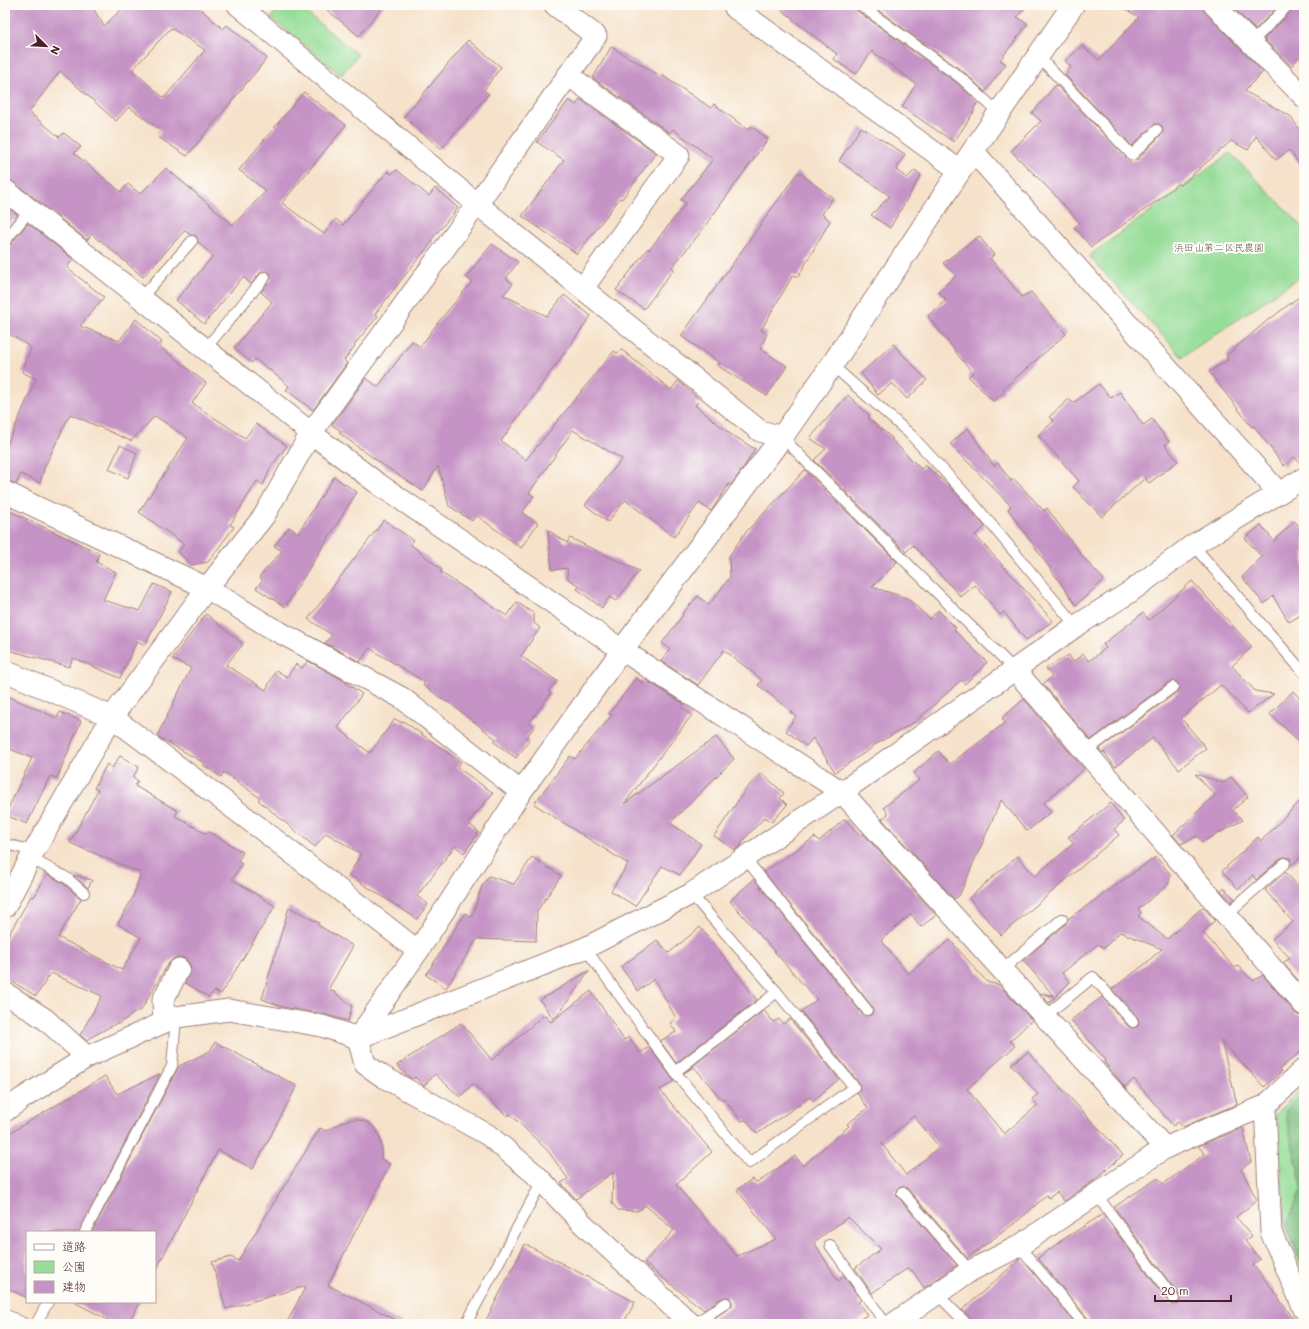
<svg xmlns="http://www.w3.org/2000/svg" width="1309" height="1329" font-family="Mali,'Klee One',sans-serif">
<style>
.green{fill:#96dd98;stroke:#707e62}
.forest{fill:#78bc80;stroke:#616e56}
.building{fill:#c593c5;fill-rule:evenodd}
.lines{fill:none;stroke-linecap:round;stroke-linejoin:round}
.service-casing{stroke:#a0807a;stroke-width:12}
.minor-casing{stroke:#a0807a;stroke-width:23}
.tertiary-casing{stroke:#a0807a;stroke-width:24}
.service{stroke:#fff;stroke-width:10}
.minor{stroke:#fff;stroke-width:21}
.tertiary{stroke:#fff;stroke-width:22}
.labels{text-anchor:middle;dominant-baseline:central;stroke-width:4;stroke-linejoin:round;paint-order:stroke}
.park-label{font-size:10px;fill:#61584c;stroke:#fdfcf7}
</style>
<rect width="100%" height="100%" fill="#fdfcf7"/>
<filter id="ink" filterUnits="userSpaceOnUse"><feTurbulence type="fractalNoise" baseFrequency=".025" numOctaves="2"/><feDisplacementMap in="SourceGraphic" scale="8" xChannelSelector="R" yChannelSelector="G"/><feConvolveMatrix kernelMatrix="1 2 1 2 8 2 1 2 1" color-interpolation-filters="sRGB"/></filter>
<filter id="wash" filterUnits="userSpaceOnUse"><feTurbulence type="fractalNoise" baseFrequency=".012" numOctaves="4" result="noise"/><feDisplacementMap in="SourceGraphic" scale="16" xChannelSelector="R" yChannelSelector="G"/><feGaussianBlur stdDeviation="0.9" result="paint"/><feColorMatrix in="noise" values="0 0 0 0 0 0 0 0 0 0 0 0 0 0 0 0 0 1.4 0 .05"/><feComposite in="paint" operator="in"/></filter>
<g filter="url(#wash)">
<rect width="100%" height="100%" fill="#f6e2ca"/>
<g class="green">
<polygon points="282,5 297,5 358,55 341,75 271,18"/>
<polygon points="1230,153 1304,228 1304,274 1182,357 1089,256"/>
<polygon points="1304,1086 1304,1272 1286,1226 1275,1114"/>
</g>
<polygon class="forest" points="1304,1092 1304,1272 1286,1226 1302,1188 1285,1111"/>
<g id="blocks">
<g class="building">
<path d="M5,5H91L104,26L126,5H196L223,29L227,25L267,58L187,156L158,137L161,130L129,107L116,121L60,71L29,112L59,137L64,133L81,147L74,153L121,192L128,184L140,194L166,168L233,225L266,191L239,170L304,92L346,125L282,203L324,234L336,219L343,225L388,171L391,174L397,170L429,196L435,188L458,208L431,240L433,241L405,275L375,314L378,316L354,345L355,346L344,360L347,363L313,410L286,390L289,386L271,371L255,359L252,363L234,348L272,302L261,292L271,278V275L269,272L262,271L251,284L243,277L204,324L176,300L213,256L198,242L196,236L190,235L185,230L143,277L100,240L99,241L92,234L87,240L12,181L5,178ZM171,28L205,50L164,98L132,70Z"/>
<polygon points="321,5 384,5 359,36"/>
<polygon points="774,5 854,5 856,10 957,83 978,102 973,109 975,110 954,142 902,107 916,84 872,51 856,74 833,59 837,54 792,19 793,18"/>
<polygon points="871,5 1028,5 1017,17 1028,24 1000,60 1006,64 985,92 965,73"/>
<polygon points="1118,5 1197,5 1204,11 1263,72 1244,91 1290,116 1304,136 1304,170 1289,150 1276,160 1256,136 1248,150 1231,141 1181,185 1177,184 1160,199 1091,247 1074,227 1080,223 1052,192 1011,151 1041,121 1032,113 1056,85 1130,161 1137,160 1162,134 1163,131 1162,126 1159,124 1155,124 1132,146 1065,75 1071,67 1065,61 1082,46 1099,60 1139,17"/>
<polygon points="1239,5 1279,5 1255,30 1235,9"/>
<polygon points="1294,5 1304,5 1304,52 1291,66 1264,39 1293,10"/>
<polygon points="468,40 501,67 484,90 489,94 441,149 404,117"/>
<polygon points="611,47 659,75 660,74 711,108 714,104 748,130 751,126 768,139 700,233 672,267 674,269 644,309 616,290 648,248 649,250 686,203 681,200 713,159 673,129 670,133 593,78"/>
<polygon points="580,99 656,153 622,199 620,198 577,254 522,216 564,160 537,142 569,100 576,105"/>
<polygon points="861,127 905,154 896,170 907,178 915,170 921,175 890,228 871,215 890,196 839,161"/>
<polygon points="798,172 833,198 822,214 830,221 798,277 793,275 761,330 767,334 760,349 787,366 767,396 718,366 720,363 681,336"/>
<polygon points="5,205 17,215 5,231"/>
<polygon points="28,223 73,259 67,268 104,297 80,326 119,341 136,319 162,342 159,346 206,383 192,403 245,438 256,424 287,446 272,465 263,485 257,481 230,525 234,527 208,562 191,565 178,552 184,544 139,512 188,438 155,416 131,441 70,414 44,468 40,483 21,474 16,484 5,480 5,450 36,379 22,372 31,348 5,331 5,247 10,245"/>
<polygon points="979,236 994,255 990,258 1022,297 1031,292 1066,334 1003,389 1004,392 993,401 968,376 973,373 957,354 957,353 928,316 946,300 938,291 956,276 943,263"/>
<polygon points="492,244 518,262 506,278 513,284 503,295 547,316 564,295 591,316 501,441 526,460 614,351 617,353 622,350 671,390 678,381 700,400 695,405 729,433 755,449 744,467 731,485 729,484 711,511 699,503 674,537 625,500 608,522 585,505 622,459 573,430 529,493 534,496 522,513 538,523 521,548 476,515 472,521 449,506 438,466 423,491 383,465 339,433 341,431 332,425 366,378 378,387 412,341 420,347 440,320 472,282 466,277"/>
<polygon points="1304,293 1304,466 1294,457 1284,466 1254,426 1252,427 1209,372 1228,360 1226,356 1269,319 1270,319"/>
<polygon points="893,344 927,380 907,399 892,383 878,395 861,373"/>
<polygon points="1099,384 1111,398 1120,392 1143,425 1152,419 1169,442 1165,445 1178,461 1149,483 1145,478 1102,517 1073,487 1079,481 1038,435 1054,421 1049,417 1069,399 1073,403"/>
<polygon points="848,395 870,416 868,418 892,438 892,440 921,469 925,465 948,485 965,503 985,527 975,535 1053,621 1026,640 1004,612 1000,615 975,585 961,597 913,545 906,552 814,460 826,449 810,438"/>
<polygon points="968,428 994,466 998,463 1011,481 1014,479 1044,511 1047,508 1082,556 1104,580 1076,605 1008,509 1011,506 950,444"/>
<polygon points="120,445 137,453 128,478 109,469"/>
<polygon points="805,470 897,562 872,587 907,598 930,619 938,610 956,628 954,630 987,662 965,684 961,680 916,721 871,747 872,748 835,772 813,738 806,746 786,731 796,716 790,712 791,711 758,685 762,680 724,650 698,685 661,661 670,649 662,643 683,615 682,614 698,596 709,605 730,577 729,556 745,533"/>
<polygon points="334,477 357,492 285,607 256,588 263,580 259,577 282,551 274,546 289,527 298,533"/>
<polygon points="5,509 99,553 96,562 116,572 103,600 140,611 154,584 172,592 145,645 137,641 120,678 73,658 69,667 5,649"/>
<polygon points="384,520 413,540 410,544 442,570 440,572 507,616 517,602 534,614 534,623 540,628 521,656 557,681 548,691 551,693 529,723 534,727 526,738 529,741 516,758 494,742 496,739 447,701 446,702 423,685 425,682 369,648 360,662 325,643 332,635 308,619"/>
<polygon points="1294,521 1304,530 1304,613 1289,622 1273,596 1264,604 1242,577 1262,557 1245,538 1261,525 1274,541"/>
<polygon points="548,530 567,543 570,538 639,571 616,601 609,597 602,608 577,589 580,586 568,579 567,568 552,570"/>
<polygon points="1192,581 1252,647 1232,666 1255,691 1274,694 1248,713 1221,685 1181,718 1206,748 1179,769 1153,738 1115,767 1104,752 1103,753 1099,749 1177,692 1179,689 1178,683 1175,681 1169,682 1091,740 1043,684 1052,677 1046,668 1069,655 1073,662 1083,654 1089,661 1106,648 1103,644 1143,613 1149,620"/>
<polygon points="206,614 243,644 226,665 266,690 276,670 287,677 296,664 302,668 308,661 347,682 346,683 362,694 338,728 370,753 395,719 402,723 403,721 461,762 457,767 493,793 468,823 479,832 464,853 455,846 417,896 428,904 417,919 349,875 361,854 326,833 315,847 258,800 260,798 224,772 221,777 203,765 204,763 157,736 191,668 172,659"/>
<polygon points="636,678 643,683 646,680 684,704 681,707 692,715 624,804 716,737 734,759 670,823 701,844 680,875 662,866 635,906 611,891 628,864 534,804 570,756 575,759 612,715 609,714"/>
<polygon points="1293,691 1304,703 1304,746 1270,714"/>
<polygon points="5,695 57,718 60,712 81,721 57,778 50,776 27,824 5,815 32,758 5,747"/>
<polygon points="1024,699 1084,769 1043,803 1051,812 1027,831 1001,800 959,896 954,899 882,819 888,814 884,807 920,780 914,773 938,751 950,764 1005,723 1002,718"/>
<polygon points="120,756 139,767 133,777 138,781 135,786 178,811 175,816 205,833 209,832 243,852 238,861 242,864 232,879 275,906 221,994 214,991 209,997 185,983 191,969 189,963 184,958 178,957 173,959 168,964 141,1010 139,1010 118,1024 117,1023 86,1040 80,1035 102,996 51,973 36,996 5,977 5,941 31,896 34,897 47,874 63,883 81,899 58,937 122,970 141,938 118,924 133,897 141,873 70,843 98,790 94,788 107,764 112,768"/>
<polygon points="761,773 784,793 780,798 787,805 772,822 765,817 745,838 740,847 735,850 714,836 746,789"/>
<polygon points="1195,774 1224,783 1231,777 1248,797 1233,810 1243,820 1202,842 1197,836 1181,844 1173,835 1215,795"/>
<polygon points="1304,797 1304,855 1290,866 1291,862 1290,858 1284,857 1281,858 1256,880 1253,875 1238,889 1222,871 1258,837 1261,841"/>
<polygon points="1111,803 1124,821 1114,829 1119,835 1001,935 969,898 1017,856 1035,876 1074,843 1068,837"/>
<path d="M845,819L860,836L863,833L936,915L921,927L911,914L881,940L908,974L950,940L987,982L999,985L1032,1020L1010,1041L1015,1046L967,1089L1004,1134L1038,1105L1032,1099L1038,1094L1011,1064L1028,1052L1123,1155L1095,1180L1064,1201L1057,1192L1049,1198L1047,1195L1019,1220L967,1258L907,1188L900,1186L896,1190L897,1196L957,1265L924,1288L912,1270L910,1271L908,1268L872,1293L855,1268L881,1249L848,1217L814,1242L838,1281L844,1276L861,1300L858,1302L867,1315L852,1324H722L714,1318L732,1306V1302L729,1297L722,1298L704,1310L644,1263L674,1230L645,1205L638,1211L618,1210L612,1203L613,1172L576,1199L561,1183L568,1179L548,1151L510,1114L507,1116L473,1084L460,1097L435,1074L424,1086L415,1077L412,1079L406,1075L397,1065L461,1023L492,1060L544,1015L551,1022L554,1020L540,1000L590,970L555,1019L591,991L624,1040L629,1037L640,1053L649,1047L674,1081L660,1090L712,1152L676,1185L737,1256L776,1239L737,1190L752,1179L757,1182L763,1179L795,1156L803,1166L849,1126L847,1124L868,1108L857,1093L860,1089L859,1083L801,1011L817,1000L730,901L754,879L862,1014L865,1016L871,1015L873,1012L872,1006L764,872L815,837L819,841ZM914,1116L939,1147L906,1175L881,1143Z"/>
<polygon points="532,857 561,876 537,911 536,941 477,939 446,988 426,975 465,913 472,917 482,886 489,876 514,884"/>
<polygon points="1156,857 1171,875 1168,885 1138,909 1141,913 1138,916 1167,939 1203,907 1215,920 1203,933 1235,968 1238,966 1253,981 1263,975 1295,1013 1300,1016 1304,1017 1304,1049 1280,1069 1282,1071 1264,1087 1221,1040 1237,1104 1183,1127 1178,1122 1173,1126 1134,1079 1125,1087 1104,1062 1106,1060 1071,1020 1102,997 1128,1026 1131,1028 1137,1027 1139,1024 1138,1018 1112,989 1148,962 1148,961 1162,949 1120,932 1104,948 1098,944 1062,973 1070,982 1049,1003 1039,993 1054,996 1023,960 1066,924 1068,919"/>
<polygon points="1285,872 1304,892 1304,987 1283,963 1290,958 1272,939 1293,922 1265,890"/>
<polygon points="73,875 92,880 88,888"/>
<polygon points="1224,888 1235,899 1231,902 1221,891"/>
<polygon points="289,907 319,923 318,925 353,946 329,988 352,1006 348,1021 324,1014 283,1007 262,999"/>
<polygon points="700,927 725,958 757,1000 676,1063 660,1041 676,1032 670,1023 676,1018 654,979 638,991 621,967 657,940 669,953"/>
<polygon points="764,1010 773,1022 779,1019 783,1024 790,1019 839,1079 813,1101 810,1097 757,1134 746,1120 741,1121 724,1098 722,1100 694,1067 684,1073"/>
<polygon points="215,1042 297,1086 253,1169 218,1150 155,1272 155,1232 92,1232 179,1066 210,1051"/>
<polygon points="160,1074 79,1232 27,1232 27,1298 5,1287 5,1136 105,1076 117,1094"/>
<polygon points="355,1119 367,1122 376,1129 380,1138 382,1148 381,1159 390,1164 328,1285 404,1324 286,1324 306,1286 226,1309 212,1262 231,1257 238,1261 320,1128 326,1131 345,1121"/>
<polygon points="1243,1128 1251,1162 1241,1169 1257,1200 1236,1217 1252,1236 1245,1241 1260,1259 1253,1265 1279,1297 1278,1298 1298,1324 1090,1324 1089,1320 1038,1258 1061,1241 1103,1214 1169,1303 1172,1305 1178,1304 1180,1301 1179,1295 1114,1207 1158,1178 1163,1184 1205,1154 1198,1146"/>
<polygon points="525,1244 635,1302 623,1324 484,1324"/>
<polygon points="1021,1258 1076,1324 973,1324 972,1319 962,1310"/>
<polygon points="74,1302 140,1302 128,1324 116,1324"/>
</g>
</g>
</g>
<g filter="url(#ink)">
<use href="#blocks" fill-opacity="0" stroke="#a0807a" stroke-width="1"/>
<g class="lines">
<g class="service-casing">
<g id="service">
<polyline points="860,5 961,78 999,113"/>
<polyline points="1251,43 1288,5"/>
<polyline points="1038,56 1132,155 1157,130"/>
<polyline points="5,241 30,210"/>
<polyline points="141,298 192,241"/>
<polyline points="205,349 265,277"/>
<polyline points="832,365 911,435 970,499 1076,626"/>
<polyline points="782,437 913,569 1015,670"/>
<polyline points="1193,545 1304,673"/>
<polyline points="1085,752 1173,687"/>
<polyline points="5,844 34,851"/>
<polyline points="30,858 67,878 84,893"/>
<polyline points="745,858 867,1010"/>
<polyline points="1226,915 1285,863"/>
<polyline points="585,948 675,1072 749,1163 854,1087 777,992 691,894"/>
<polyline points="1002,970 1062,919"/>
<polyline points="1045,1016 1093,977 1133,1022"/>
<polyline points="675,1072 777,992"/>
<polyline points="902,1192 970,1271"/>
<polyline points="1096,1194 1174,1299"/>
<polyline points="85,1232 172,1066 176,1017"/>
<polyline points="830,1245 886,1324"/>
<polyline points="1019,1246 1084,1324"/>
<polyline points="937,1294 967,1324"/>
<polyline points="5,1314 25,1324"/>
<polyline points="36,1324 48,1302"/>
<polyline points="466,1324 542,1181"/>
<polyline points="694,1324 726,1303"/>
</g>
</g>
<g class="minor-casing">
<g id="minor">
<polyline points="238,5 477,204 760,431 782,437"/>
<polyline points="734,5 735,8 960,171"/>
<polyline points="1214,5 1304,97"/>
<polyline points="568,75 679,155 583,288"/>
<polyline points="973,151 1279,493"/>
<polyline points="5,190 311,433 377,483 622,650 842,792 1002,970 1165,1148"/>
<polyline points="5,492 207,588 268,626 402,698 521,792"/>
<polyline points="622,650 521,792 418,951 358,1038 365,1064 382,1076 488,1135 535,1174 583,1224 691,1324"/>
<polyline points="1015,670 1304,1005"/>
<polyline points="5,671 112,717 265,832 418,951"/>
<polyline points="5,907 34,851 112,717 207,588 264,516 311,433 477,204 596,36 555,5"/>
<polyline points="5,993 45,1019 87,1057"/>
<polyline points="164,1022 163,1000 179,969"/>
<polyline points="1265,1106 1271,1232 1304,1309"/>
<polyline points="5,1111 23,1098 87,1057 176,1017 229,1010 322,1026 358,1038 585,948 691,894 842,792 1076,626 1130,592 1193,545 1304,478"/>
<polyline points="893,1324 970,1271 1019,1246 1165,1148 1215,1126 1265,1106 1304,1069"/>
</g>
</g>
<g class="tertiary-casing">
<polyline id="tertiary" points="622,650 782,437 832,365 973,151 1073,5"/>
</g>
<use href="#service" class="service"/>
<use href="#minor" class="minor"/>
<use href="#tertiary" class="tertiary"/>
</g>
</g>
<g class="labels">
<g class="park-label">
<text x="1219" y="247">浜田山第二区民農園</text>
</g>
</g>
<rect width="1309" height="1329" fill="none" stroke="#fdfcf7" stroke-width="20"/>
<rect x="26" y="1231" width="130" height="72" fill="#fdfcf7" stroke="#b5a4a5"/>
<rect x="34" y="1244" width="20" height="6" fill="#ffffff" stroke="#b5a4a5"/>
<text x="62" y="1251" font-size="12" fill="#4a1f2b">道路</text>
<rect x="34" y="1261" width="20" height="12" fill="#96dd98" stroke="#b5a4a5"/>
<text x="62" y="1271" font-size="12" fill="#4a1f2b">公園</text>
<rect x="34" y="1281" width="20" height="12" fill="#c593c5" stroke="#b5a4a5"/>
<text x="62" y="1291" font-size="12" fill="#4a1f2b">建物</text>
<g transform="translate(46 46) rotate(114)" stroke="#fdfcf7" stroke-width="3" paint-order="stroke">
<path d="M0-3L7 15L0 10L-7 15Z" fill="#4a1f2b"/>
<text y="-6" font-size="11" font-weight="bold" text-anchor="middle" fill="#4a1f2b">N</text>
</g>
<path d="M1155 1295v6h76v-6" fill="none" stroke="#4a1f2b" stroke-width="2"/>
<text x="1161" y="1295" font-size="12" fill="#4a1f2b" stroke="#fdfcf7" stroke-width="3" paint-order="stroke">20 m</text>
</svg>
